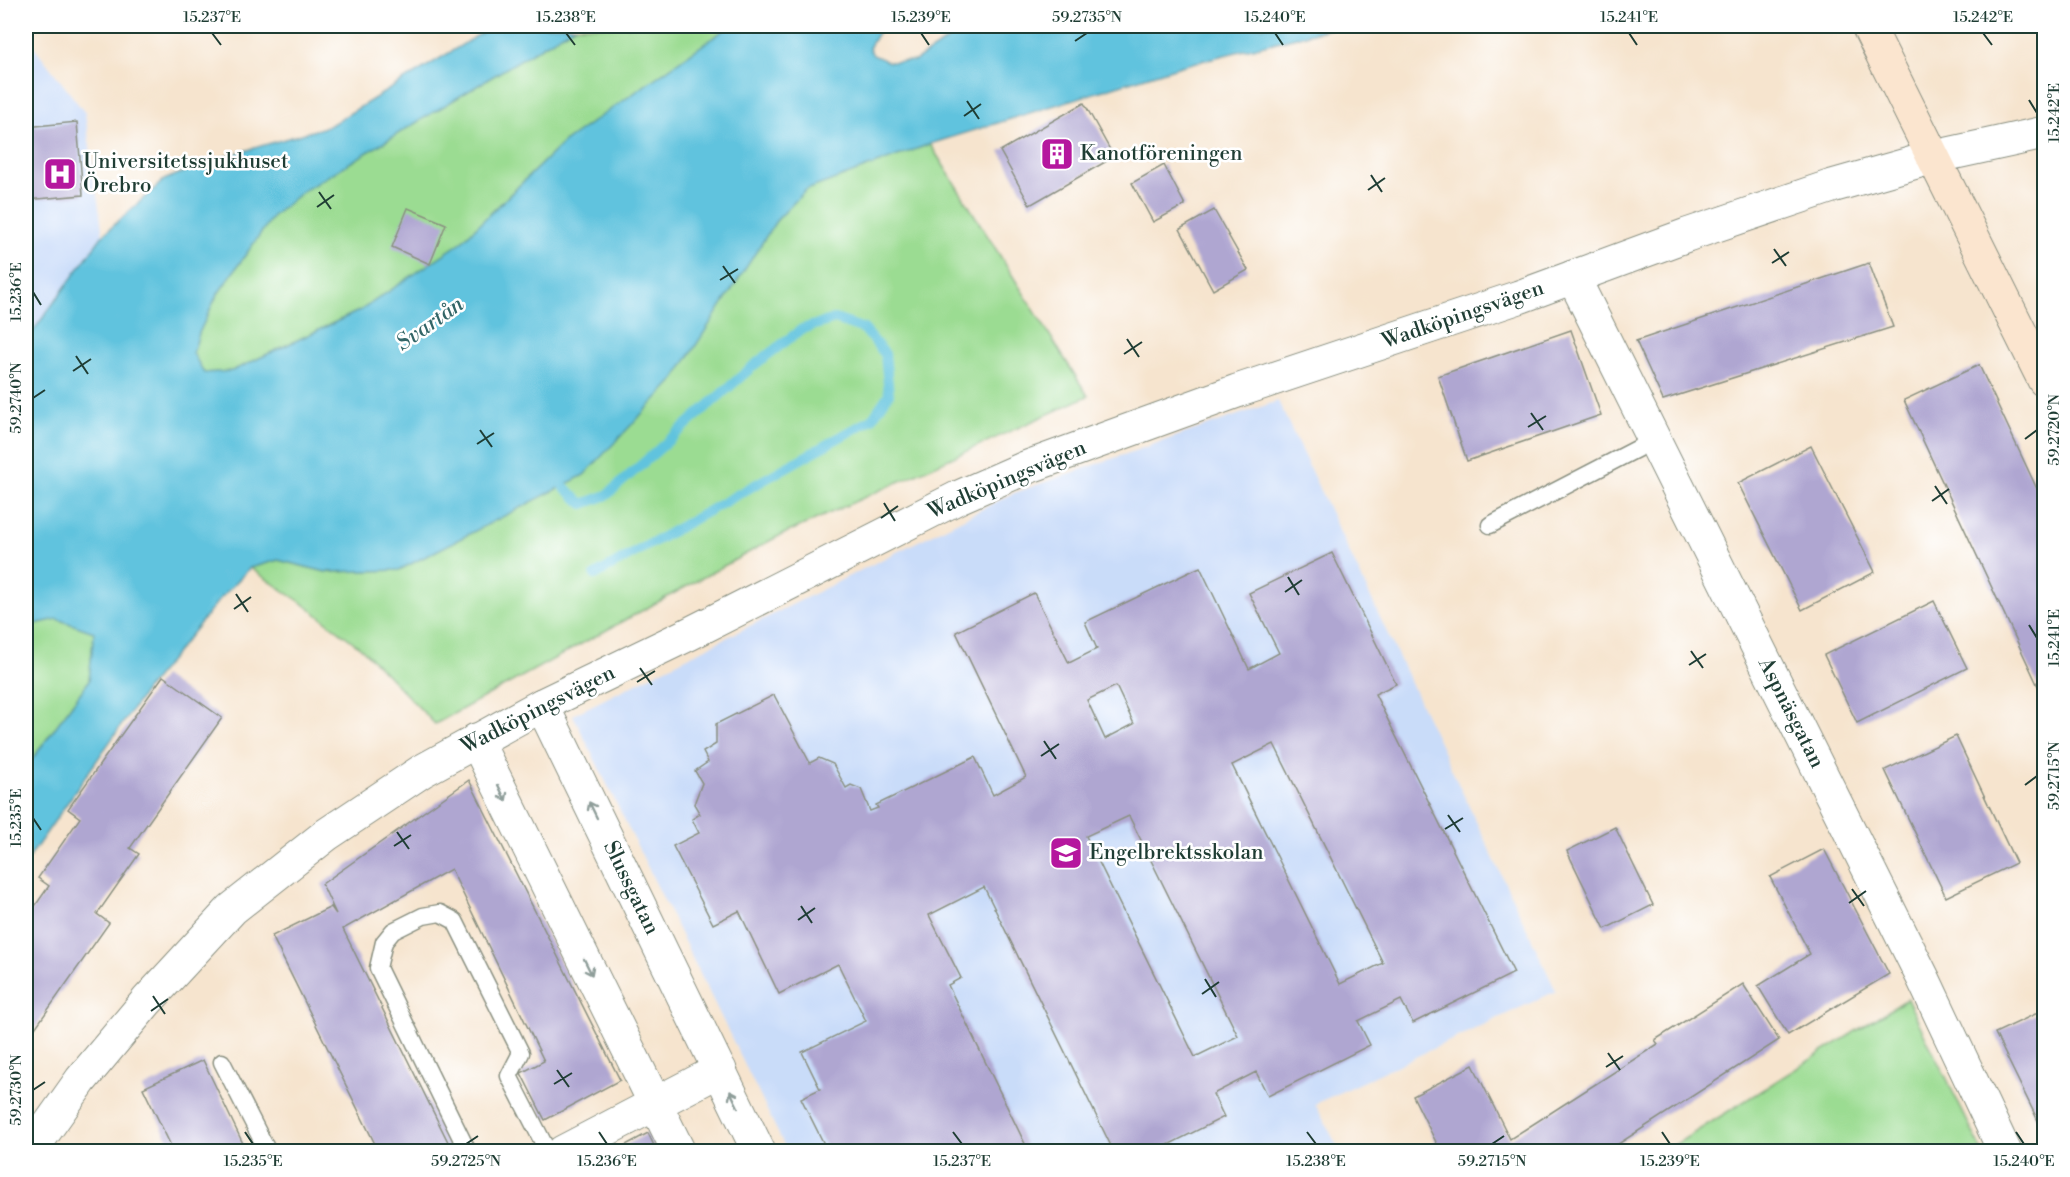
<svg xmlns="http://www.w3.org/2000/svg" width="2070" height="1177" font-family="'Libre Bodoni',serif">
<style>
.built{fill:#c9dcf9}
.green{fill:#9bdc92;stroke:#5d8c63;stroke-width:1.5}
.water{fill:#60c3de;stroke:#408089;stroke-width:1.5}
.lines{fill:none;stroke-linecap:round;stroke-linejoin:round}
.stream{stroke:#60c3de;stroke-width:10}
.building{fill:#afa6d1;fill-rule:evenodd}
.lane-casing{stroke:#8a9081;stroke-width:19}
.street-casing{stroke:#8a9081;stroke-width:35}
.secondary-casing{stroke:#8a9081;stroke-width:35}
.lane{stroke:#fff;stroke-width:16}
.street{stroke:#fff;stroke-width:33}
.secondary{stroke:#fbe5cf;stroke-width:33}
.oneway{stroke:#8f9e9a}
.ticks{fill:none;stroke:#1f3d34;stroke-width:2}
.labels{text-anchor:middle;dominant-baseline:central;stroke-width:5;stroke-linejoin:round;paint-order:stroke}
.poi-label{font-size:21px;fill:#1f3d34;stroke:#fff;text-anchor:start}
.street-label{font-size:21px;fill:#1f3d34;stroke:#fff}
.water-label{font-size:22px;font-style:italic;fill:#326567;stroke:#fff}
.neatline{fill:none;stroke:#1f3d34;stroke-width:2}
.ticks-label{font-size:15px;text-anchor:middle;fill:#1f3d34}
</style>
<rect width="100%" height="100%" fill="#fff"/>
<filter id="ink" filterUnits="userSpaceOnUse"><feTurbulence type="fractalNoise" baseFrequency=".0167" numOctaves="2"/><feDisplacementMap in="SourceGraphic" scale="12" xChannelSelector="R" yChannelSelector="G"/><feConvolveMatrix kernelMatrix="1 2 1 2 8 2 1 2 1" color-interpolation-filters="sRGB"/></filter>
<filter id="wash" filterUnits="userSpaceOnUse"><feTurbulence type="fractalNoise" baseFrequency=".008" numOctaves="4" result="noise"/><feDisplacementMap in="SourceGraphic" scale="24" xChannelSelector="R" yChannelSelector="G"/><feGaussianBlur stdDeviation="1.35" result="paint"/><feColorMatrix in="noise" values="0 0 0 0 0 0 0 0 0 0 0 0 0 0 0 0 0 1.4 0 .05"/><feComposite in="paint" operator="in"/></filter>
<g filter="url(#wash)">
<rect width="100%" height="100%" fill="#f6e4ce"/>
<g class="built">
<polygon points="26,36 85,113 103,235 26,341"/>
<polygon points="1278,401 1556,991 1315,1104 1340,1151 787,1151 573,715 1014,493"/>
</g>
<g class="green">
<polygon points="576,26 730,26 564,142 459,244 361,310 232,371 204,373 193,353 199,333 217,295 273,216 303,191"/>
<polygon points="930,144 1088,396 775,538 435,724 362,649 305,605 250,568 278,560 326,572 399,570 584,475 776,221 807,188"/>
<polygon points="57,619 94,632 89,681 26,768 26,626"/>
<polygon points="1907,999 1982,1151 1665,1151"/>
</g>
<polygon class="water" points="493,26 576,26 303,191 273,216 217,295 199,333 193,353 204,373 232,371 361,310 459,244 564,142 730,26 882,26 869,48 873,55 889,62 915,61 969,26 1340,26 1181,66 930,144 806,190 776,221 673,381 584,475 399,570 326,572 278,560 250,568 219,600 146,690 26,862 26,768 89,681 94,632 57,619 26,626 26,341 103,235 164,180 210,161 329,126"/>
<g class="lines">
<g class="stream">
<polyline points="2044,26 2044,28"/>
<polyline points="563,486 583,504 607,495 753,366 802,329 835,319 864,329 885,354 889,394 872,419 595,575"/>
</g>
</g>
<g id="blocks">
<g class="building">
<polygon points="1084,103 1114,157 1030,205 1000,151"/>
<polygon points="77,122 83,195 26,200 26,127"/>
<polygon points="1164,165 1185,205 1153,222 1132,183"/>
<polygon points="408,208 446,224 430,264 392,247"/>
<polygon points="1214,210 1248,270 1213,290 1180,229"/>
<polygon points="1869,263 1893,327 1663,400 1636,341"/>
<polygon points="1571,330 1601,415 1467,461 1438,376"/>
<polygon points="1979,365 2044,504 2044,699 1904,400"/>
<polygon points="1811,446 1875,572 1802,610 1738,483"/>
<path d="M1332,553L1396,684L1375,694L1514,973L1413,1023L1401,1000L1358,1021L1370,1045L1268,1096L1256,1072L1213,1094L1224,1117L1154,1152H1114L984,887L929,915L961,978L948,985L1029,1152H828L801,1098L820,1089L802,1052L866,1021L838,964L779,994L739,911L713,924L673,846L699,833L692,819L700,814L694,804L702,783L695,771L708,762L703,752L716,744V724L774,695L810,763L819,758L833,764L846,788L851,785L861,789L870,811L878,808L876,805L975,757L993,795L1026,777L956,632L1034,593L1069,663L1097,649L1085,622L1200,567L1249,669L1279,653L1249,593ZM1116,686L1134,724L1105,739L1087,700ZM1274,744L1383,963L1340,984L1232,765ZM1129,816L1238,1036L1195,1057L1086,836Z"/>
<polygon points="1934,601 1967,668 1857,723 1824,655"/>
<polygon points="163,676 222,718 130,848 139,854 97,914 109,923 26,1041 26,919 49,886 38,878 80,818 68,809"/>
<polygon points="1956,736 2016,863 1946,897 1885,770"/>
<polygon points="469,780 620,1080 545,1120 521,1073 544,1061 451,869 343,929 453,1152 379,1152 272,936 331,907 336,914 322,884"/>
<polygon points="1615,827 1653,905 1605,929 1567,851"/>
<polygon points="1824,849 1889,974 1788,1035 1758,986 1810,954 1770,877"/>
<polygon points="1743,984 1779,1040 1606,1152 1441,1152 1413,1096 1473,1065 1510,1139 1658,1044 1655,1040"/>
<polygon points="2044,1010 2044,1133 1995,1033"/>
<polygon points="203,1060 247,1152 174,1152 143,1088"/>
<polygon points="648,1133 657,1152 613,1152"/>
</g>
</g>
</g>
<g filter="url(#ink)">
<use href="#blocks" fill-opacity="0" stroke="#8a9081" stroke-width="1.5"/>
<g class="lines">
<g class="lane-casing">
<g id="lane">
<polyline points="1490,525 1654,440"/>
<polyline points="222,1062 268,1152"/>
<polyline points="468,1152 378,968 384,942 393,931 423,916 440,913 455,921 521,1053 509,1076 548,1152"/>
</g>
</g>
<g class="street-casing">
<g id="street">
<polyline points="1573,277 1923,978 2005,1152"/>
<polyline points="542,705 759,1152"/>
<polyline points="476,740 679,1152"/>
<polyline points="30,1152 81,1080 147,1001 232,909 326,835 422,771 542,705 689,634 959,497 1025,468 1237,391 1519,297 1687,235 1832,186 1934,157 2044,133"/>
<polyline points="563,1152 720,1070"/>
</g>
</g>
<g class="secondary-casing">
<polyline id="secondary" points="1868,26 2044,380"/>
</g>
<use href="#lane" class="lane"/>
<use href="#street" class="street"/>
<use href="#secondary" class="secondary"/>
</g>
<defs><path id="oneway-shaft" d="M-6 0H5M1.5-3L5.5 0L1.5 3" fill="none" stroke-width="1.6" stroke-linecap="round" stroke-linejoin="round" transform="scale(1.5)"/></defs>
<g class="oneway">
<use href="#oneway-shaft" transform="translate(502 793) rotate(64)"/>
<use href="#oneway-shaft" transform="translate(593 810) rotate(-116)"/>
<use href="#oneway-shaft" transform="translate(588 967) rotate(64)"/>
<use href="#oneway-shaft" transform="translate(734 1099) rotate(-116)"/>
</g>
</g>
<path class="ticks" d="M212,33L221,45M566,33L575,45M921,33L929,45M1275,33L1283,45M1629,33L1637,45M1983,33L1992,45M1075,41L1087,33M2029,100L2037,113M967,101L979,119M964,116L981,104M1371,175L1382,192M1368,190L1385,178M319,192L331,209M317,207L334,195M1774,249L1786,266M1772,263L1789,252M723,266L735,283M720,280L738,269M33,292L41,305M1127,339L1139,357M1124,354L1142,342M76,356L88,374M73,371L91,359M33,398L45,390M1531,413L1543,430M1528,427L1546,416M480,430L492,447M2025,439L2037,430M477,444L494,433M1935,486L1947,504M1932,501L1949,489M884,503L895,521M881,518L898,506M1288,577L1299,595M1285,592L1302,580M236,594L248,612M234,609L251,597M2029,625L2037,638M1691,651L1703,668M1689,665L1706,654M640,668L652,685M637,682L655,671M1044,741L1056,759M1041,756L1059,744M2025,785L2037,776M1448,815L1460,832M33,818L41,830M1445,829L1463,818M397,832L409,849M394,846L411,835M1852,889L1864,906M1849,903L1866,891M801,906L812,923M798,920L815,908M1205,979L1216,997M1202,994L1219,982M153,996L165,1014M151,1011L168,999M1608,1053L1620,1070M1606,1067L1623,1056M557,1070L569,1087M554,1084L572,1073M33,1090L45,1082M245,1132L253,1144M599,1132L607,1144M953,1132L962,1144M1307,1132L1316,1144M1662,1132L1670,1144M2016,1132L2024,1144M466,1144L478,1136M1492,1144L1504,1136"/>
<defs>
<g id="building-square" transform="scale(1.725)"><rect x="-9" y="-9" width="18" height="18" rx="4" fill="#b5179e" stroke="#fff"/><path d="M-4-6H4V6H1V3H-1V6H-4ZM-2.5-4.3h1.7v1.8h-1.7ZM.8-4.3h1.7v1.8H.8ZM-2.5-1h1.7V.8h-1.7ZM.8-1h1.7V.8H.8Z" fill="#fff"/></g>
<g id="hospital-square" transform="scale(1.725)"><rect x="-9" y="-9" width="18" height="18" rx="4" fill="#b5179e" stroke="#fff"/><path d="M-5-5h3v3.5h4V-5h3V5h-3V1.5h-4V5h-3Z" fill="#fff"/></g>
<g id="school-square" transform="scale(1.725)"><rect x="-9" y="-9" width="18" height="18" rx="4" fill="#b5179e" stroke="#fff"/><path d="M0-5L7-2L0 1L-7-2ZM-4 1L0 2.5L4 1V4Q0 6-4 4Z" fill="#fff"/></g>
</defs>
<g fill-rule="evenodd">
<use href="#building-square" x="1057" y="154"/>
<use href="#hospital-square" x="60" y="174"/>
<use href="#school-square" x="1066" y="853"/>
</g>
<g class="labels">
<g class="poi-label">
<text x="1080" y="154">Kanotföreningen</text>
<text x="83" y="162">Universitetssjukhuset<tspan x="83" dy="24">Örebro</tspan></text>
<text x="1089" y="853">Engelbrektsskolan</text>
</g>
<g class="street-label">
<text transform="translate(1463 315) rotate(-19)">Wadköpingsvägen</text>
<text transform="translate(1007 480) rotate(-23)">Wadköpingsvägen</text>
<text transform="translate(538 710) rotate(-27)">Wadköpingsvägen</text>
<text transform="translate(1791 713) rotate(63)">Aspnäsgatan</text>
<text transform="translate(631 888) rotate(64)">Slussgatan</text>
</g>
<g class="water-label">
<text transform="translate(430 324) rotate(-35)">Svartån</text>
</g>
</g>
<rect width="2070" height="1177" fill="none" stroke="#fff" stroke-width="66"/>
<rect x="33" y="33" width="2004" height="1111" class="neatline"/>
<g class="ticks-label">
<text x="212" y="22">15.237°E</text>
<text x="566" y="22">15.238°E</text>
<text x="921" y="22">15.239°E</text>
<text x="1087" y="22">59.2735°N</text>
<text x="1275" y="22">15.240°E</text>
<text x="1629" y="22">15.241°E</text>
<text x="1983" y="22">15.242°E</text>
<text transform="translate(2054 113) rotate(-90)" y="5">15.242°E</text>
<text transform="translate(16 292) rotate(-90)" y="5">15.236°E</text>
<text transform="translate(16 398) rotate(-90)" y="5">59.2740°N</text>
<text transform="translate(2054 430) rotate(-90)" y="5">59.2720°N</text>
<text transform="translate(2054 638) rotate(-90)" y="5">15.241°E</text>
<text transform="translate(2054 776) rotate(-90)" y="5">59.2715°N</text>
<text transform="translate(16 818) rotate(-90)" y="5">15.235°E</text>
<text transform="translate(16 1090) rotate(-90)" y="5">59.2730°N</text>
<text x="253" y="1166">15.235°E</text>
<text x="466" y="1166">59.2725°N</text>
<text x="607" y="1166">15.236°E</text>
<text x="962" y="1166">15.237°E</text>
<text x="1316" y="1166">15.238°E</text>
<text x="1492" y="1166">59.2715°N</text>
<text x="1670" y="1166">15.239°E</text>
<text x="2024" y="1166">15.240°E</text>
</g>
</svg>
